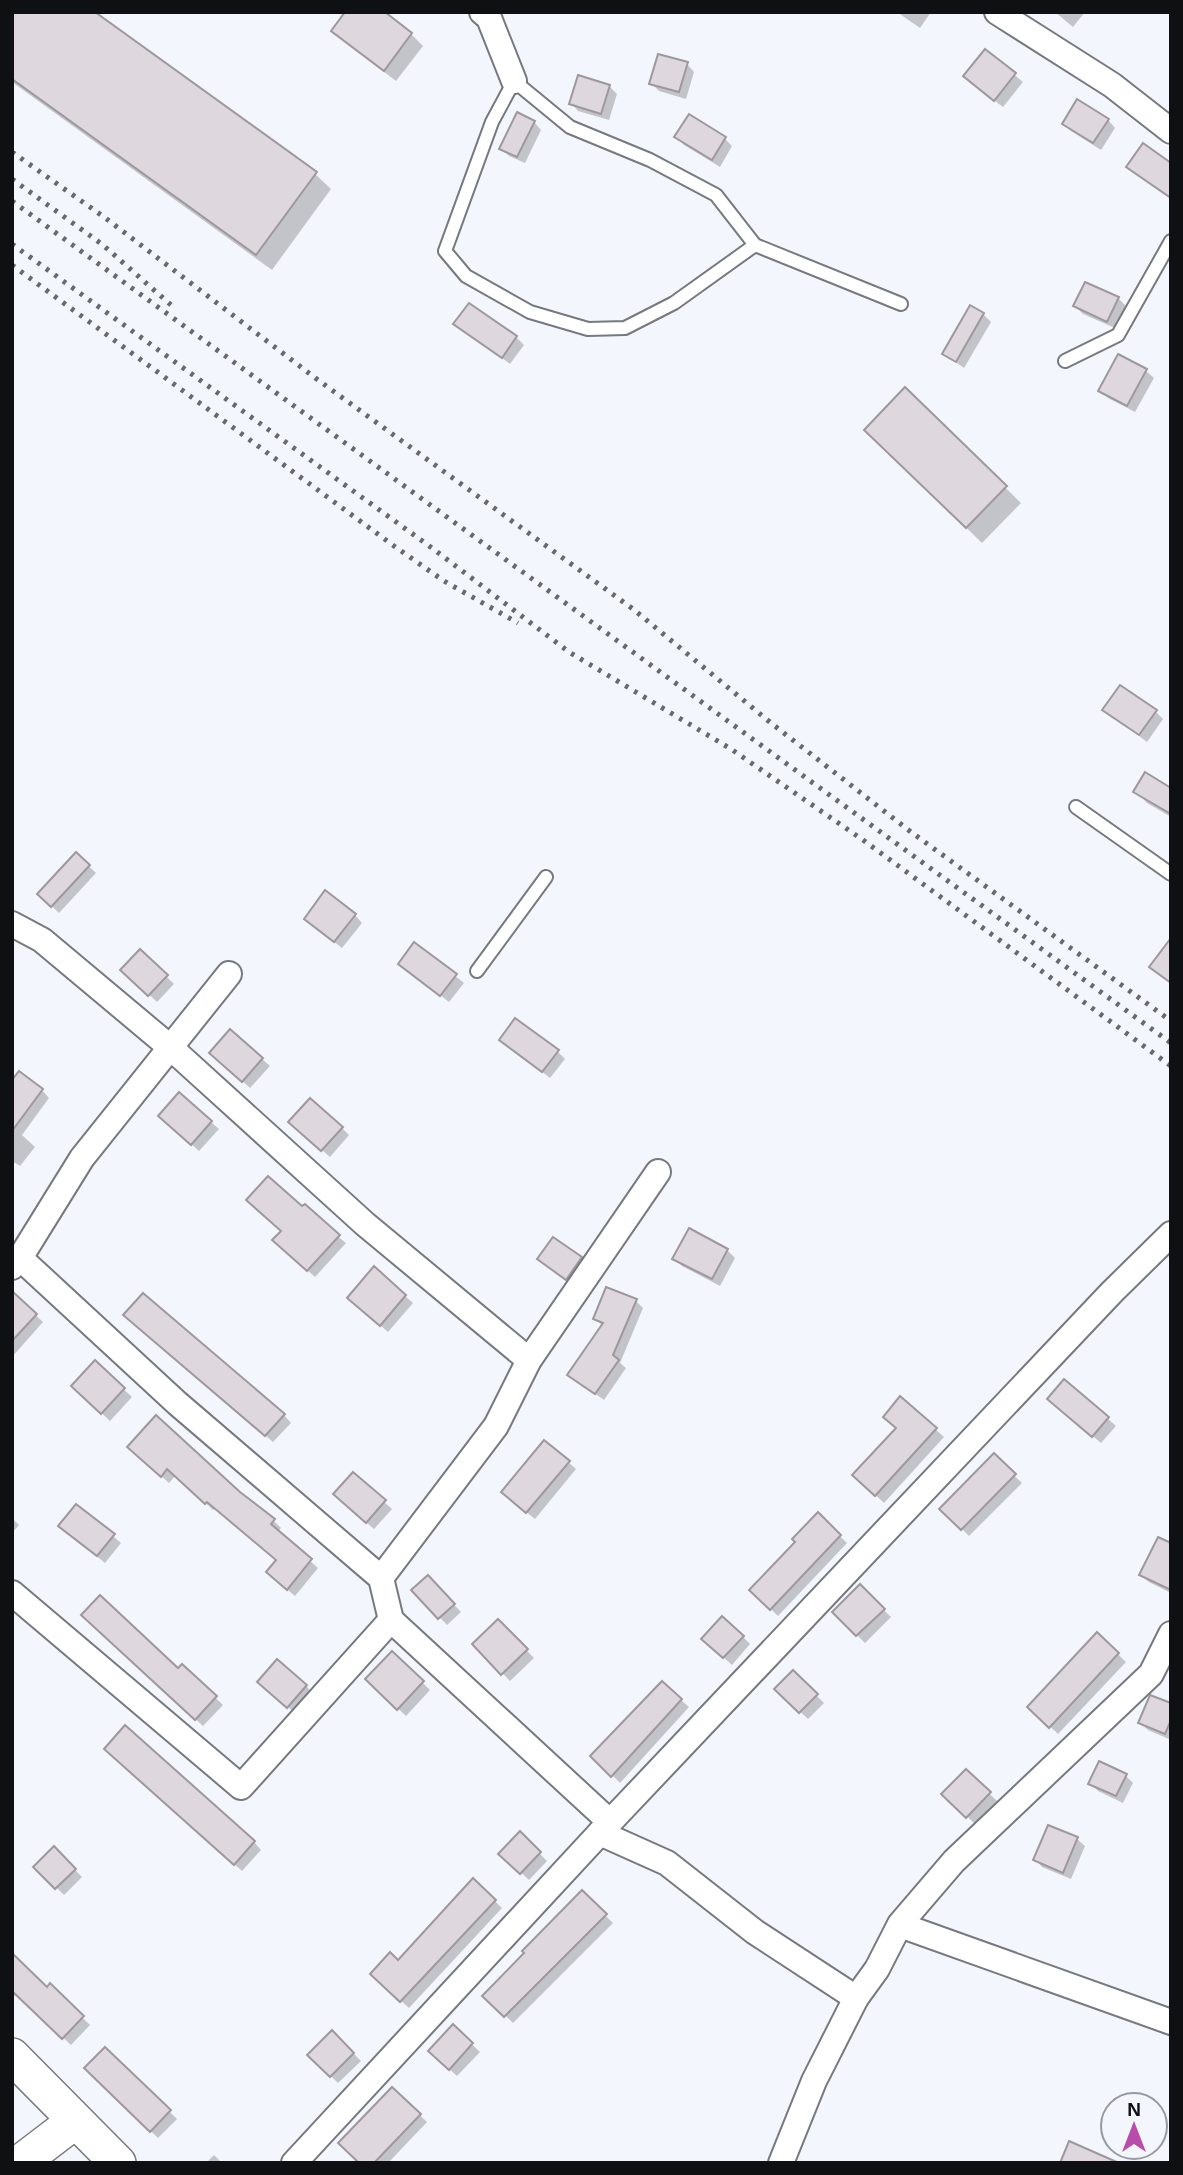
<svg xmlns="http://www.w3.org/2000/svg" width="1183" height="2175" font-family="Helvetica,sans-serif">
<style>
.shadow{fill:#0003}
.building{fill:#ded7dd;stroke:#9e989d;stroke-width:2}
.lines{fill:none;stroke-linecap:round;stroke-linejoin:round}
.lane-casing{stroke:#76797f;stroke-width:16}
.street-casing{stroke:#76797f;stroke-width:28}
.secondary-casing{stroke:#76797f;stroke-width:38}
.lane{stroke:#fff;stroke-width:12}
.street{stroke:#fff;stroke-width:24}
.secondary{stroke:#fff;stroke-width:35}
.rail{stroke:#67696d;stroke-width:5;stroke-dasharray:3.5 7;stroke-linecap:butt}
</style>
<rect width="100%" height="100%" fill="#f3f6fd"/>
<g class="shadow">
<polygon points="12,12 315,174 331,189 272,270 12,82"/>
<polygon points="897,12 931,12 920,28"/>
<polygon points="1055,12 1085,12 1073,27"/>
<polygon points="333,31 411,34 423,46 396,81 345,42"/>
<polygon points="986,51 1023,82 1003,107 973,84"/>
<polygon points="687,64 694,72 686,99 659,91 651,83"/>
<polygon points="609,86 617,94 609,120 578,111 571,103"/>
<polygon points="1108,120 1115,128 1101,150 1071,131 1064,123"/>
<polygon points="534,122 541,130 525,163 509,156 501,148"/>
<polygon points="676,137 725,139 732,146 720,167 684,145"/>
<polygon points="1171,165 1171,199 1128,167"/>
<polygon points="1118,298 1126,306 1115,328 1083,314 1075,306"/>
<polygon points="983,314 991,322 964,368 944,354"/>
<polygon points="456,324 516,337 524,345 510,364"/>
<polygon points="1146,371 1154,378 1135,412 1108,398 1100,390"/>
<polygon points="905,390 1021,503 982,543 866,430"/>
<polygon points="1105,710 1155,711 1163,719 1147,742"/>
<polygon points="1171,790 1171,817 1147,803 1136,791"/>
<polygon points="76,854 96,873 59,913 39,894"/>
<polygon points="355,915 362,923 342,948 313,926"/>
<polygon points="415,944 464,983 449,1002 400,964"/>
<polygon points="140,951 174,984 157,1002 123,970"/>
<polygon points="230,1031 270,1066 250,1088 219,1060"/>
<polygon points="501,1040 557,1051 565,1059 550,1078"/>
<polygon points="12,1083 42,1090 49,1098 22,1135 35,1147 20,1166 12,1161"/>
<polygon points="179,1094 219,1129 199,1151 168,1123"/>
<polygon points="342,1128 349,1135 330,1157 298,1129"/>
<polygon points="303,1209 346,1243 315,1277 282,1248"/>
<polygon points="727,1250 735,1258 720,1286 682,1266 674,1258"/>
<polygon points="581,1258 588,1266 574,1286 539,1259"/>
<polygon points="374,1269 413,1303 388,1332 357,1305"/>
<polygon points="18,1299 43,1322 12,1357 12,1305"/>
<polygon points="636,1301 643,1308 620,1363 626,1368 604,1400 569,1375 603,1326 595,1318"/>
<polygon points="133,1322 284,1415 291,1423 273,1442"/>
<polygon points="95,1363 132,1397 110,1421 81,1394"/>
<polygon points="1064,1381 1116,1426 1101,1443 1057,1406"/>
<polygon points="901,1399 944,1437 884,1503 855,1475 898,1429"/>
<polygon points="137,1454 239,1493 273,1520 281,1528 277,1532 318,1568 295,1596 276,1580 278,1561 215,1508 213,1510 176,1475 169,1483"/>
<polygon points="994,1456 1022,1483 969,1536 942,1509"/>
<polygon points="568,1462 576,1469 535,1519 511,1500"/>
<polygon points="343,1502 384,1502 392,1509 374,1529"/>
<polygon points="818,1515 847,1543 778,1616 751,1590 798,1542"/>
<polygon points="12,1518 19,1525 12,1533"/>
<polygon points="68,1533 113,1536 121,1543 105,1563"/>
<polygon points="1171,1545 1171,1593 1149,1582 1141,1575"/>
<polygon points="428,1577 461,1612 447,1625 414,1590"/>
<polygon points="860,1587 891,1617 865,1643 834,1612"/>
<polygon points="498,1621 534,1658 510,1681 474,1644"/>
<polygon points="91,1623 178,1670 182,1666 223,1705 203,1726"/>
<polygon points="1097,1634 1126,1662 1058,1734 1030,1707"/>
<polygon points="743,1637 750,1644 732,1665 711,1646"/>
<polygon points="392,1653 430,1690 406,1716 367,1679"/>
<polygon points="793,1672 824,1703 808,1719 776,1689"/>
<polygon points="306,1686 313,1693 296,1714 267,1689"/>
<polygon points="681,1700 689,1707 620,1783 593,1756"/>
<polygon points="1171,1705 1171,1740 1148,1730 1140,1723"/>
<polygon points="113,1756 254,1842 261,1850 242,1871"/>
<polygon points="966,1771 997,1801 975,1824 944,1794"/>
<polygon points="1125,1775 1133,1783 1123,1803 1098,1791 1090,1783"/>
<polygon points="520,1834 547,1861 529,1880 501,1854"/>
<polygon points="1077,1839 1085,1846 1071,1879 1042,1867 1035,1859"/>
<polygon points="54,1849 82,1877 64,1895 36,1867"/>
<polygon points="473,1880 502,1908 409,2008 372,1974 398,1963"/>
<polygon points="582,1893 613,1923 513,2023 485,1996"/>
<polygon points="12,1956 47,1990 50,1986 90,2025 71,2045 17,1994 15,1996 12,1993"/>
<polygon points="453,2026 480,2052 457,2076 438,2059"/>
<polygon points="332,2032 361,2061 338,2083 310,2055"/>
<polygon points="105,2049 177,2119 158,2138 87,2068"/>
<polygon points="392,2089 427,2122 388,2163 361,2163"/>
<polygon points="214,2155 222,2163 206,2163"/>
</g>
<g class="building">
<polygon points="12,12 95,12 317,172 256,255 12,79"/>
<polygon points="345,12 385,12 412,33 384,71 331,31"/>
<polygon points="985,49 1016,73 994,101 963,76"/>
<polygon points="658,54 688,62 679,92 649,84"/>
<polygon points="578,75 610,85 601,114 569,104"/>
<polygon points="1077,99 1109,119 1093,143 1062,124"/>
<polygon points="517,112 535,121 517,157 499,149"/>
<polygon points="689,114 726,137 712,160 674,137"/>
<polygon points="1143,143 1171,163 1171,198 1126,167"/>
<polygon points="1085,282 1119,297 1107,322 1073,306"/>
<polygon points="469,303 517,336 502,358 453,324"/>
<polygon points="970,305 984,313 956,362 942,354"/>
<polygon points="1118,354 1147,369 1127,406 1098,391"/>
<polygon points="905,387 1007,486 966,528 864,430"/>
<polygon points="1120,685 1157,710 1139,735 1102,710"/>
<polygon points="1145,772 1171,788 1171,814 1133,792"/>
<polygon points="76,852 90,865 51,907 37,894"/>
<polygon points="325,890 356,914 334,942 304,919"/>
<polygon points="1171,938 1171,983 1149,967"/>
<polygon points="414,942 457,974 440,996 398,964"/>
<polygon points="140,949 168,975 148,996 120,970"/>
<polygon points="515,1018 559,1050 542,1072 499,1040"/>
<polygon points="230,1029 263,1058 242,1082 209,1053"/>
<polygon points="19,1071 43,1089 12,1131 12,1080"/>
<polygon points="179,1092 212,1121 191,1145 158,1116"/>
<polygon points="310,1098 343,1127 321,1151 288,1122"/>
<polygon points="268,1176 302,1206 305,1204 340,1235 307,1271 272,1240 281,1231 246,1200"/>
<polygon points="689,1228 728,1249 712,1279 672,1259"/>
<polygon points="553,1237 582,1257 566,1280 537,1259"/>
<polygon points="374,1266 406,1295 380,1326 347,1298"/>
<polygon points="606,1287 637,1299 613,1355 619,1360 595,1394 567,1375 603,1323 593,1319"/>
<polygon points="12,1291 37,1314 12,1341"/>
<polygon points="143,1293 285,1414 265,1436 123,1315"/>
<polygon points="95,1360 125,1388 101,1414 71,1386"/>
<polygon points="1064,1379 1109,1417 1092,1437 1047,1399"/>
<polygon points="900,1396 937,1428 875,1496 852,1475 896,1428 883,1417"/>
<polygon points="156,1415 240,1492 275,1519 271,1524 312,1559 287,1590 266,1572 276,1560 207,1502 205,1504 167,1469 161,1477 127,1447"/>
<polygon points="544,1440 570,1461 526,1513 501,1492"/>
<polygon points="994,1453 1016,1474 961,1530 939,1509"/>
<polygon points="353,1472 386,1500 366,1523 333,1494"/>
<polygon points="76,1504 115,1534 97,1556 58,1526"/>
<polygon points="818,1512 841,1535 770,1610 749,1590 795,1542 792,1539"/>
<polygon points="1158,1537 1171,1543 1171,1590 1139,1575"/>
<polygon points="428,1575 455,1604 438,1619 411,1590"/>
<polygon points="860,1584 885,1609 856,1636 832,1612"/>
<polygon points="100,1595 178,1668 182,1664 217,1696 195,1720 81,1615"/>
<polygon points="722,1616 744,1636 723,1658 701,1639"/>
<polygon points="498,1619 528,1649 501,1675 472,1644"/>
<polygon points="1097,1632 1119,1653 1049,1728 1027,1707"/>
<polygon points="392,1651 424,1681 397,1710 365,1679"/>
<polygon points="277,1659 307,1685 287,1708 257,1682"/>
<polygon points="793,1670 818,1694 799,1713 774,1689"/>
<polygon points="662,1681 682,1699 611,1777 590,1756"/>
<polygon points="1150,1695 1171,1703 1171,1720 1165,1734 1138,1723"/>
<polygon points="125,1725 255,1841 234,1865 104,1749"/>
<polygon points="1099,1761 1127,1774 1116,1796 1088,1784"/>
<polygon points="966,1769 991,1792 966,1818 941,1794"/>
<polygon points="1048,1825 1078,1837 1063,1873 1033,1860"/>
<polygon points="520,1831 541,1852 520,1874 498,1854"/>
<polygon points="54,1846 76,1869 55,1889 33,1867"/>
<polygon points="473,1878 496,1900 400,2002 370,1974 390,1952 398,1960"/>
<polygon points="582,1890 607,1914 504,2017 482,1996 524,1953 522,1951"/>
<polygon points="12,1953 47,1987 50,1983 84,2016 62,2039 12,1991"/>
<polygon points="453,2024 473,2043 449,2070 428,2051"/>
<polygon points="332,2030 354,2053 330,2077 307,2055"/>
<polygon points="105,2047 171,2110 150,2132 84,2068"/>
<polygon points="392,2087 421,2114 374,2163 359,2163 338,2143"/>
<polygon points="1069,2141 1119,2163 1060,2163"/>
</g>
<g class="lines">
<g class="lane-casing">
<g id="lane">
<polyline points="755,245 674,303 625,328 588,329 530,312 466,276 445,251 492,122 514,81 570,127 650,160 716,195 755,245 901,304"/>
<polyline points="1065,361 1118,335 1171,241"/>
<polyline points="1076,807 1171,874"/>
<polyline points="477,971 546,877"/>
</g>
</g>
<g class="street-casing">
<g id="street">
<polyline points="482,12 489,18 514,81"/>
<polyline points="997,12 1112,85 1171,131"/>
<polyline points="12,924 42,940 171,1048 365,1224 529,1360"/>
<polyline points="20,1258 177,1403 381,1578 391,1620 610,1822"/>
<polyline points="12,1267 20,1258 82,1158 229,974"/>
<polyline points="381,1578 496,1426 529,1360 658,1172"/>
<polyline points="12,1593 241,1787 391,1620"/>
<polyline points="600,1833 667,1863 755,1932 856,1998"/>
<polyline points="900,1925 1171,2022"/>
<polyline points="294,2163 610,1822 1112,1292 1171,1234"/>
<polyline points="781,2163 814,2081 856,1998 877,1969 900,1924 954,1861 1151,1674 1171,1634"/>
</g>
</g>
<g class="secondary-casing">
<g id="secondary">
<polyline points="12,2056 118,2163"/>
<polyline points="20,2163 75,2121"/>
</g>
</g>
<use href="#lane" class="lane"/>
<use href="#street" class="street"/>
<use href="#secondary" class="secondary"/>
<g class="rail">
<polyline points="12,152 104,217 318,380 633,609 771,723 911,832 1171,1021"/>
<polyline points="12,179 103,245 171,305"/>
<polyline points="12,201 1171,1043"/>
<polyline points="12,244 432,548 569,652 731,749 863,840 1171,1066"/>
<polyline points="12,265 394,546 444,581 518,623"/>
</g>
</g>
<rect width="1183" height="2175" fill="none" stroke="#0f1012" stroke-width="28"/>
<g transform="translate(1134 2126)"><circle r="33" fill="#f3f6fd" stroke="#989a9f" stroke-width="2"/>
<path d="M0-5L12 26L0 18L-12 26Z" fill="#b94cab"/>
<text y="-10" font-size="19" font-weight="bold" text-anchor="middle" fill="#0f1012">N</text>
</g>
</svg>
